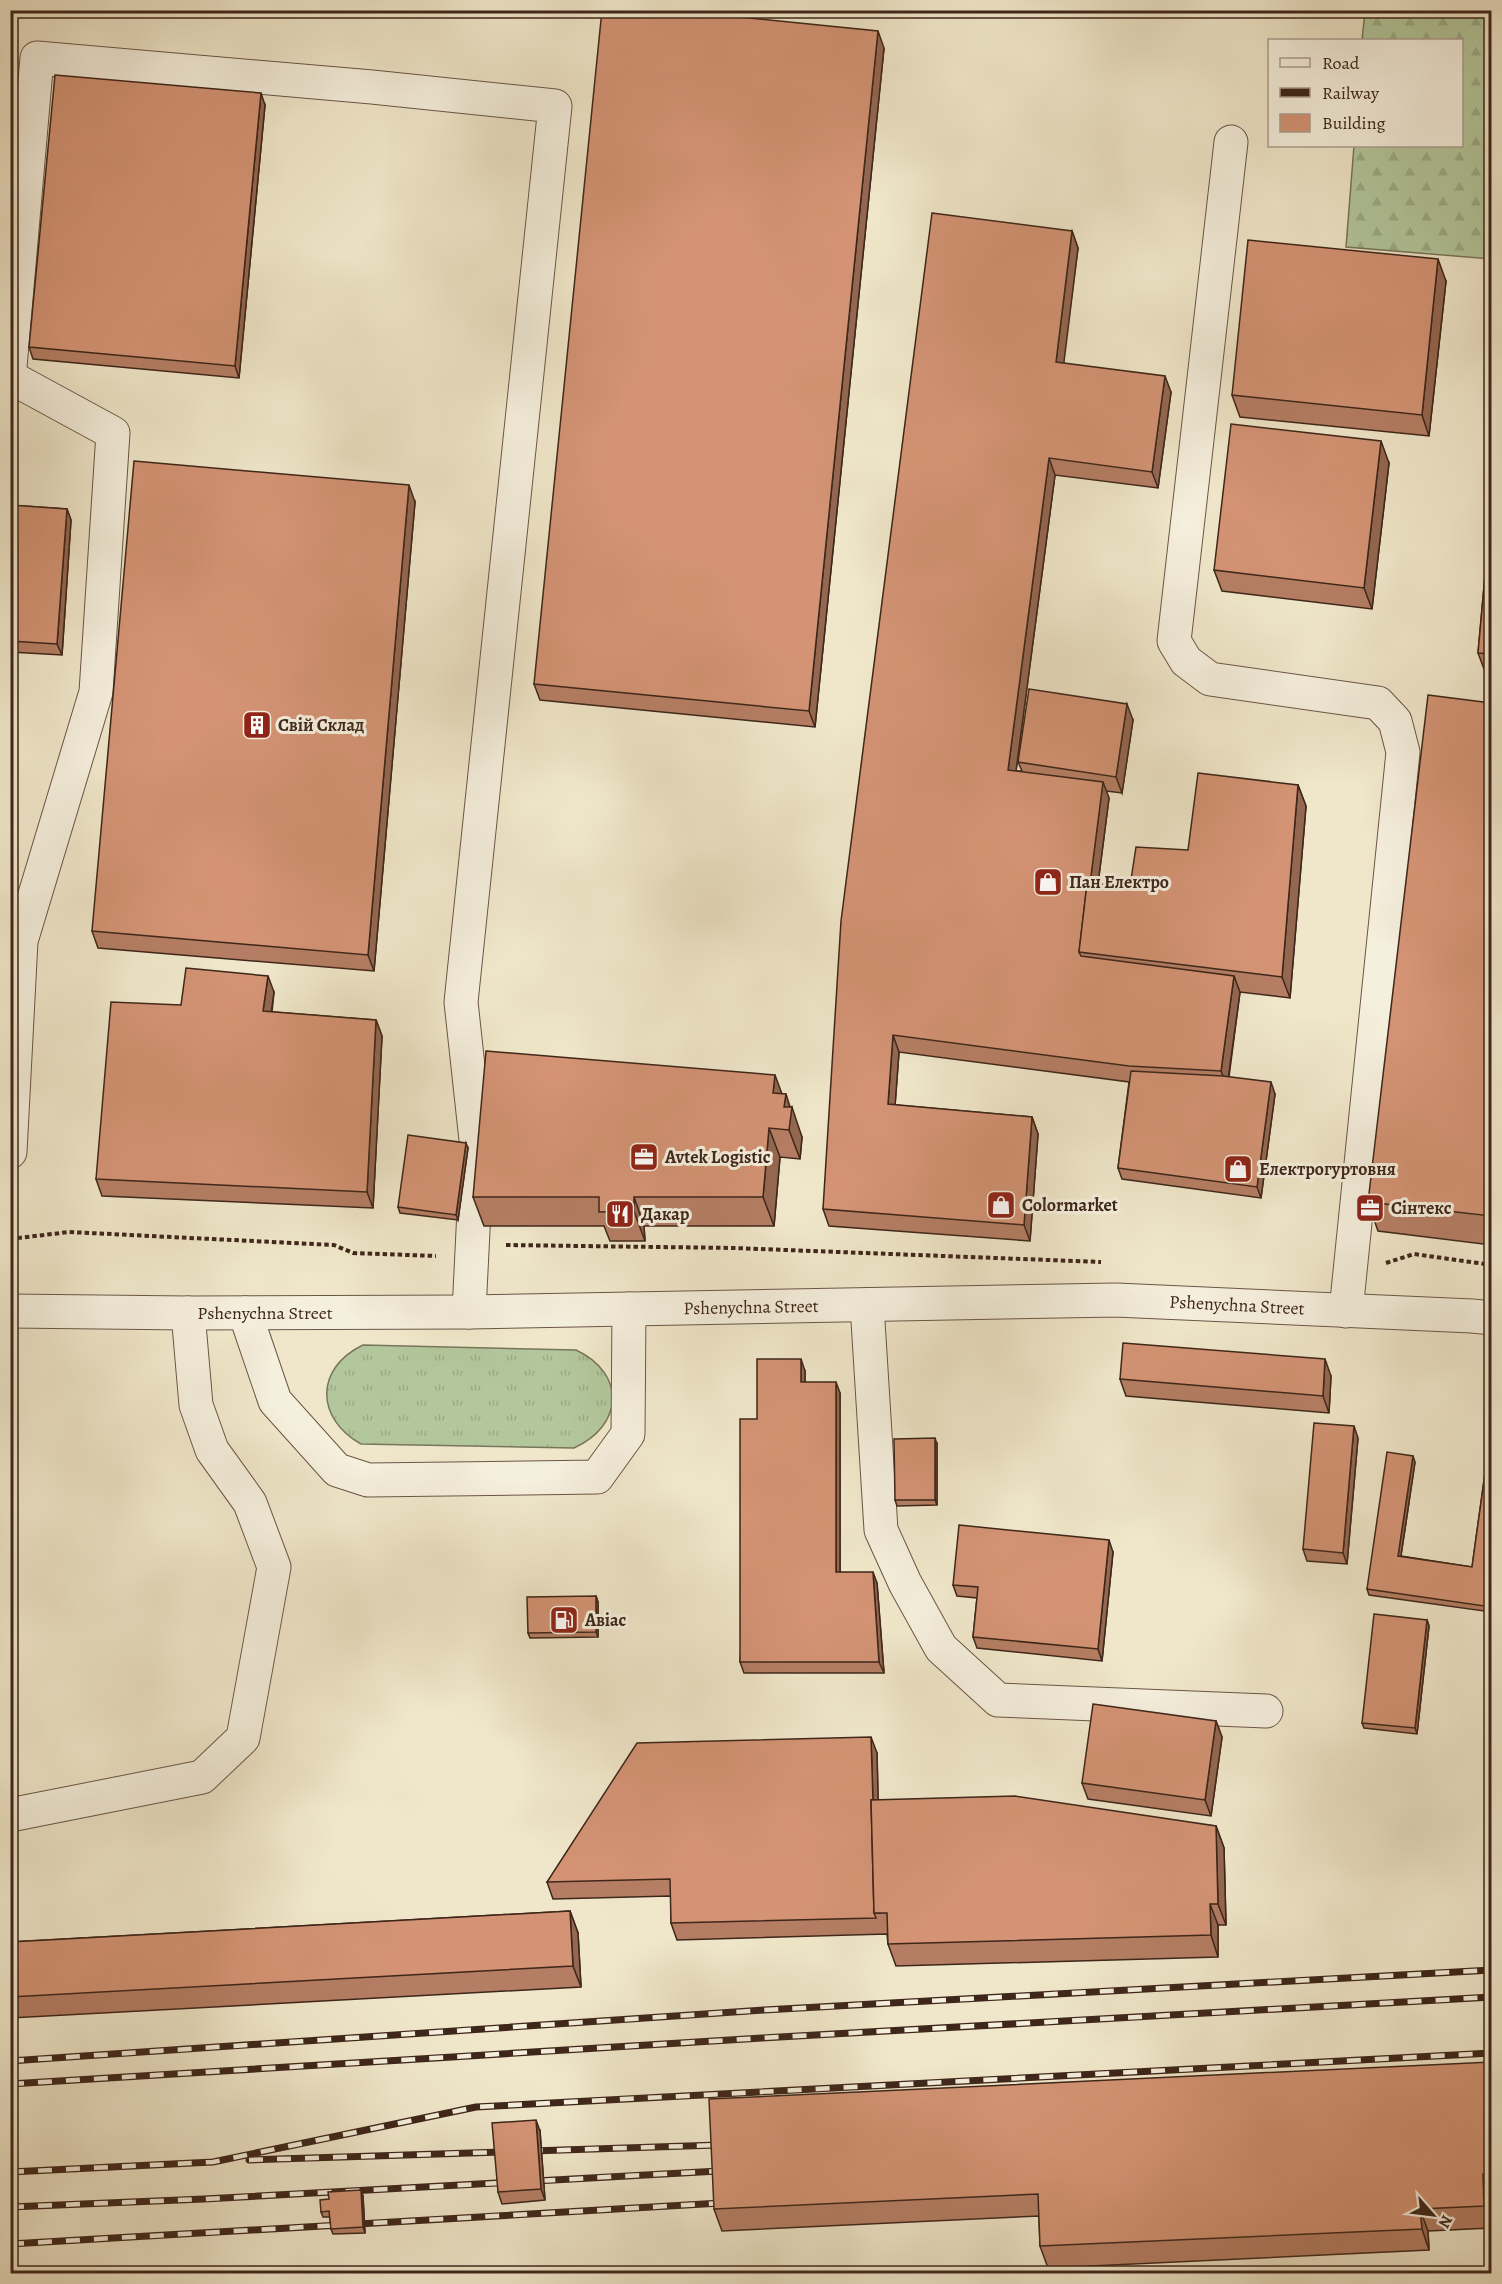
<svg xmlns="http://www.w3.org/2000/svg" width="1502" height="2284" font-family="Alegreya,serif">
<style>
.grass{fill:url(#grass-tufts);stroke:#78765b;stroke-width:1.5}
.forest{fill:url(#forest-firs);stroke:#78765b;stroke-width:1.5}
.lines{fill:none;stroke-linecap:round;stroke-linejoin:round}
.minor-casing{stroke:#6a5646;stroke-width:35}
.path{stroke:#3e261a;stroke-width:4;stroke-dasharray:4.5 3;stroke-linecap:butt}
.minor{stroke:#f5efdd;stroke-width:33}
.rail-casing{stroke:#3e261a;stroke-width:7}
.rail{stroke:#f5efdd;stroke-width:4.5;stroke-dasharray:14;stroke-linecap:butt}
.wall{fill:#b57e64;stroke:#3e261a;stroke-width:1.5}
.shaded-wall{fill:#946751;stroke:#3e261a;stroke-width:1.5}
.building{fill:#d39374;stroke:#3e261a;stroke-width:1.5}
.labels{text-anchor:middle;dominant-baseline:central;stroke-width:6;stroke-linejoin:round;paint-order:stroke}
.poi-label{font-size:18px;font-weight:bold;fill:#3e261a;stroke:#f5efdd;text-anchor:start}
.street-label{font-size:18px;fill:#3e261a;stroke:#f5efdd}
</style>
<defs>
<pattern id="grass-tufts" width="24" height="20" patternUnits="userSpaceOnUse" patternTransform="scale(1.5)"><rect width="24" height="20" fill="#b3c79c"/><path d="M3 7l-1-3M5 7V3M7 7l1-3M15 17l-1-3M17 17v-4M19 17l1-3" fill="none" stroke="#9bab86"/></pattern>
<pattern id="forest-firs" width="22" height="20" patternUnits="userSpaceOnUse" patternTransform="scale(1.5)"><rect width="22" height="20" fill="#b3c79c"/><path d="M5 1l3.5 6h-7zM16 11l3.5 6h-7z" fill="#9bab86"/></pattern>
</defs>
<rect width="100%" height="100%" fill="#f0e7ca"/>
<filter id="stains"><feTurbulence type="fractalNoise" baseFrequency=".00333" numOctaves="4"/><feColorMatrix values="0 0 0 0 .2 0 0 0 0 .09 0 0 0 0 .02 0 0 0 .5 -.17"/></filter>
<radialGradient id="worn" r=".72"><stop offset=".6" stop-color="#630" stop-opacity="0"/><stop offset="1" stop-color="#630" stop-opacity=".3"/></radialGradient>
<path class="grass" d="M363,1345L576,1350C627,1374 623,1426 574,1448L361,1444C315,1418 315,1368 363,1345Z"/>
<polygon class="forest" points="1365,11 1491,11 1491,259 1346,247 1354,146 1462,146 1462,40 1362,40"/>
<g class="lines">
<g class="minor-casing">
<g id="minor">
<polyline points="1231,142 1174,641 1186,661 1210,679 1378,703 1395,721 1403,752 1346,1311"/>
<polyline points="10,367 37,58 372,87 555,106 461,1002 477,1149 469,1312"/>
<polyline points="10,377 113,433 96,692 21,941 10,1152"/>
<polyline points="867,1305 881,1530 905,1583 941,1648 998,1700 1266,1711"/>
<polyline points="10,1311 188,1313 469,1312 1116,1300 1472,1316 1492,1318"/>
<polyline points="245,1313 275,1401 337,1470 368,1480 597,1477 628,1434 629,1309"/>
<polyline points="10,1815 202,1777 243,1738 274,1567 250,1503 212,1450 196,1405 188,1313"/>
</g>
</g>
<g class="path">
<polyline points="10,1239 69,1232 334,1245 353,1253 436,1256"/>
<polyline points="506,1245 734,1248 1101,1262"/>
<polyline points="1386,1263 1414,1254 1492,1265"/>
</g>
<use href="#minor" class="minor"/>
<g class="rail-casing">
<g id="rail">
<polyline points="10,2061 764,2010 1492,1970"/>
<polyline points="10,2084 762,2038 1492,1997"/>
<polyline points="249,2160 718,2145"/>
<polyline points="10,2172 213,2162 476,2107 1492,2053"/>
<polyline points="10,2207 204,2199 719,2171"/>
<polyline points="10,2244 721,2203"/>
</g>
</g>
<use href="#rail" class="rail"/>
</g>
<g class="wall">
<polygon points="884,48 815,727 540,700 534,684"/>
<polygon points="265,105 239,378 33,359 29,347"/>
<polygon points="1072,231 1078,248 1063,363 1171,392 1158,488 1055,475 1016,771 1022,771 1018,762 1133,720 1122,793 1106,791 1109,798 1098,884 1130,886 1298,785 1306,806 1290,998 1240,992 1229,1077 1275,1094 1261,1198 1122,1179 1118,1168 1129,1082 899,1052 895,1105 1032,1117 1038,1134 1030,1241 829,1226 823,1209"/>
<polygon points="1446,281 1429,436 1240,417 1232,395"/>
<polygon points="1389,463 1372,609 1222,591 1214,570"/>
<polygon points="415,502 374,971 98,948 92,931"/>
<polygon points="10,505 67,509 71,520 62,655 10,652"/>
<polygon points="1491,509 1491,670 1484,669 1478,653"/>
<polygon points="1491,703 1491,1245 1378,1231 1368,1202"/>
<polygon points="274,992 272,1012 376,1020 382,1036 373,1208 102,1196 96,1179 181,1005"/>
<polygon points="782,1094 790,1107 802,1137 800,1159 780,1157 774,1226 644,1226 645,1241 610,1241 604,1226 484,1226 473,1197"/>
<polygon points="468,1148 458,1220 400,1213 398,1207"/>
<polygon points="805,1371 805,1382 840,1393 840,1572 877,1583 884,1673 744,1673 740,1662 757,1419"/>
<polygon points="1331,1376 1329,1413 1126,1396 1120,1379"/>
<polygon points="1491,1430 1491,1612 1369,1595 1367,1589 1415,1462 1401,1556 1472,1567"/>
<polygon points="1358,1438 1347,1564 1307,1561 1303,1549"/>
<polygon points="937,1444 937,1505 897,1506 895,1500"/>
<polygon points="1113,1552 1102,1661 977,1648 973,1637 977,1598 957,1596 953,1585"/>
<polygon points="596,1596 598,1602 598,1637 530,1638 528,1633"/>
<polygon points="1427,1620 1429,1626 1417,1734 1364,1728 1362,1723"/>
<polygon points="1216,1721 1222,1737 1211,1816 1088,1799 1082,1783"/>
<polygon points="877,1753 878,1800 1216,1826 1224,1848 1226,1925 1218,1925 1218,1957 896,1966 888,1944 887,1934 677,1940 671,1923 671,1896 553,1899 547,1882"/>
<polygon points="570,1911 578,1933 581,1987 10,2018 10,1942"/>
<polygon points="1491,2062 1491,2195 1490,2195 1491,2228 1428,2231 1429,2250 1048,2268 1040,2246 1039,2216 722,2231 714,2209"/>
<polygon points="540,2131 545,2200 502,2204 498,2192"/>
<polygon points="363,2196 365,2233 333,2234 331,2229 330,2217 323,2217 321,2212"/>
</g>
<g class="shaded-wall">
<polygon points="878,31 884,48 815,727 809,711"/>
<polygon points="261,93 265,105 239,378 235,366"/>
<polygon points="1072,231 1078,248 1062,378 1056,362"/>
<polygon points="1438,259 1446,281 1429,436 1422,415"/>
<polygon points="1165,376 1171,392 1158,488 1152,472"/>
<polygon points="1381,441 1389,463 1372,609 1364,588"/>
<polygon points="1049,458 1055,475 1014,786 1008,770"/>
<polygon points="409,485 415,502 374,971 368,955"/>
<polygon points="67,509 71,520 62,655 57,644"/>
<polygon points="1127,704 1133,720 1122,793 1116,777"/>
<polygon points="1103,782 1109,798 1089,953 1081,952"/>
<polygon points="1298,785 1306,806 1290,998 1282,977"/>
<polygon points="268,976 274,992 269,1028 263,1011"/>
<polygon points="1234,976 1240,992 1227,1087 1221,1071"/>
<polygon points="376,1020 382,1036 373,1208 367,1192"/>
<polygon points="893,1035 899,1052 894,1120 888,1104"/>
<polygon points="1491,1065 1491,1121 1487,1107"/>
<polygon points="775,1075 785,1102 786,1094 791,1110 792,1107 802,1137 800,1159 789,1130 773,1093"/>
<polygon points="1271,1082 1275,1094 1261,1198 1257,1187"/>
<polygon points="1032,1117 1038,1134 1030,1241 1024,1225"/>
<polygon points="769,1128 780,1157 774,1226 763,1197"/>
<polygon points="466,1143 468,1148 458,1220 456,1215"/>
<polygon points="634,1197 644,1226 645,1241 634,1211"/>
<polygon points="801,1359 805,1371 805,1393 801,1382"/>
<polygon points="1325,1359 1331,1376 1329,1413 1323,1396"/>
<polygon points="836,1382 840,1393 840,1583 836,1572"/>
<polygon points="1354,1426 1358,1438 1347,1564 1343,1553"/>
<polygon points="935,1438 937,1444 937,1505 935,1500"/>
<polygon points="1413,1456 1415,1462 1400,1562 1398,1556"/>
<polygon points="1109,1540 1113,1552 1102,1661 1098,1649"/>
<polygon points="873,1572 877,1583 884,1673 879,1662"/>
<polygon points="596,1596 598,1602 598,1637 596,1632"/>
<polygon points="1427,1620 1429,1626 1417,1734 1415,1728"/>
<polygon points="1216,1721 1222,1737 1211,1816 1205,1800"/>
<polygon points="871,1737 877,1753 881,1913 876,1913"/>
<polygon points="1216,1826 1224,1848 1226,1925 1218,1904"/>
<polygon points="1210,1904 1218,1925 1218,1957 1211,1935"/>
<polygon points="570,1911 578,1933 581,1987 573,1966"/>
<polygon points="536,2120 540,2131 545,2200 541,2189"/>
<polygon points="1483,2174 1490,2195 1491,2228 1484,2206"/>
<polygon points="361,2190 363,2196 365,2233 363,2227"/>
<polygon points="1420,2209 1428,2231 1429,2250 1422,2229"/>
</g>
<g class="building">
<polygon points="602,10 669,10 878,31 809,711 534,684"/>
<polygon points="55,75 261,93 235,366 29,347"/>
<polygon points="932,213 1072,231 1056,362 1165,376 1152,472 1049,458 1008,770 1103,782 1090,884 1087,884 1079,952 1081,956 1234,976 1221,1071 1129,1066 893,1035 888,1104 1032,1117 1024,1225 823,1209 841,921"/>
<polygon points="1248,240 1438,259 1422,415 1232,395"/>
<polygon points="1231,424 1381,441 1364,588 1214,570"/>
<polygon points="134,461 409,485 368,955 92,931"/>
<polygon points="10,505 67,509 57,644 10,641"/>
<polygon points="1491,509 1491,654 1478,653"/>
<polygon points="1029,689 1127,704 1116,777 1018,762"/>
<polygon points="1428,695 1491,703 1491,1065 1487,1107 1491,1108 1491,1216 1368,1202"/>
<polygon points="1198,773 1298,785 1282,977 1079,952 1087,884 1130,886 1136,847 1188,850"/>
<polygon points="186,968 268,976 263,1011 376,1020 367,1192 96,1179 111,1002 181,1005"/>
<polygon points="486,1051 775,1075 773,1093 786,1094 784,1107 792,1107 789,1130 769,1128 763,1197 634,1197 634,1211 599,1212 599,1197 473,1197"/>
<polygon points="1131,1071 1223,1076 1271,1082 1257,1187 1118,1168"/>
<polygon points="408,1135 466,1143 456,1215 398,1207"/>
<polygon points="1123,1343 1325,1359 1323,1396 1120,1379"/>
<polygon points="757,1359 801,1359 801,1382 836,1382 836,1572 873,1572 879,1662 740,1662 740,1419 757,1419"/>
<polygon points="1314,1423 1354,1426 1343,1553 1303,1549"/>
<polygon points="1491,1430 1491,1607 1367,1589 1387,1452 1413,1456 1398,1556 1472,1567"/>
<polygon points="935,1438 935,1500 895,1500 894,1439"/>
<polygon points="959,1525 1109,1540 1098,1649 973,1637 978,1587 953,1585"/>
<polygon points="596,1596 596,1632 528,1633 527,1597"/>
<polygon points="1374,1614 1427,1620 1415,1728 1362,1723"/>
<polygon points="1491,1698 1491,1711 1490,1711"/>
<polygon points="1093,1704 1216,1721 1205,1800 1082,1783"/>
<polygon points="871,1737 873,1800 871,1800 874,1913 876,1918 671,1923 670,1879 547,1882 637,1743"/>
<polygon points="1015,1796 1216,1826 1218,1904 1210,1904 1211,1935 888,1944 887,1913 874,1913 871,1800"/>
<polygon points="570,1911 573,1966 10,1997 10,1942"/>
<polygon points="1491,2062 1491,2173 1483,2174 1484,2206 1420,2209 1422,2229 1040,2246 1038,2194 714,2209 709,2099"/>
<polygon points="536,2120 541,2189 498,2192 492,2123"/>
<polygon points="361,2190 363,2227 331,2229 329,2211 321,2212 320,2200 329,2199 328,2192"/>
</g>
<defs>
<g id="building-square" transform="scale(1.5)"><rect x="-9" y="-9" width="18" height="18" rx="4" fill="#8f2418" stroke="#f5efdd"/><path d="M-4-6H4V6H1V3H-1V6H-4ZM-2.5-4.3h1.7v1.8h-1.7ZM.8-4.3h1.7v1.8H.8ZM-2.5-1h1.7V.8h-1.7ZM.8-1h1.7V.8H.8Z" fill="#fff"/></g>
<g id="shop-square" transform="scale(1.5)"><rect x="-9" y="-9" width="18" height="18" rx="4" fill="#8f2418" stroke="#f5efdd"/><path d="M-5-2.5h2.3a2.7 3.5 0 0 1 5.4 0H5L5.5 6h-11ZM-1.5-2.5h3a1.5 2.3 0 0 0-3 0Z" fill="#fff"/></g>
<g id="office-square" transform="scale(1.5)"><rect x="-9" y="-9" width="18" height="18" rx="4" fill="#8f2418" stroke="#f5efdd"/><path d="M-6-3h4V-5.5h4V-3h4V5H-6ZM-1-4.5V-3h2v-1.5ZM-6 0V1H6V0Z" fill="#fff"/></g>
<g id="restaurant-square" transform="scale(1.5)"><rect x="-9" y="-9" width="18" height="18" rx="4" fill="#8f2418" stroke="#f5efdd"/><path d="M-5-6h1v4h1v-4h1v4h1v-4h1v5L-1.5 .5V6h-2V.5L-5-1ZM5-6V6H3V1.5H1.5Q1.5-4 5-6Z" fill="#fff"/></g>
<g id="fuel-square" transform="scale(1.5)"><rect x="-9" y="-9" width="18" height="18" rx="4" fill="#8f2418" stroke="#f5efdd"/><path d="M-5.5-6h7V0h2V4h1.3V-2.5L3-4.5l.8-.8L6-3V5H2.5V1h-1V6h-7ZM-4.2-4.7v3.2H.2V-4.7Z" fill="#fff"/></g>
</defs>
<g fill-rule="evenodd">
<use href="#building-square" x="257" y="725"/>
<use href="#shop-square" x="1048" y="882"/>
<use href="#office-square" x="644" y="1157"/>
<use href="#shop-square" x="1238" y="1169"/>
<use href="#shop-square" x="1001" y="1205"/>
<use href="#office-square" x="1370" y="1208"/>
<use href="#restaurant-square" x="620" y="1214"/>
<use href="#fuel-square" x="564" y="1620"/>
</g>
<g class="labels">
<g class="poi-label">
<text x="278" y="725">Свій Склад</text>
<text x="1069" y="882">Пан Електро</text>
<text x="665" y="1157">Avtek Logistic</text>
<text x="1259" y="1169">Електрогуртовня</text>
<text x="1022" y="1205">Colormarket</text>
<text x="1391" y="1208">Сінтекс</text>
<text x="641" y="1214">Дакар</text>
<text x="585" y="1620">Авіас</text>
</g>
<g class="street-label">
<text transform="translate(1237 1305) rotate(3)">Pshenychna Street</text>
<text transform="translate(751 1307) rotate(-1)">Pshenychna Street</text>
<text x="265" y="1313">Pshenychna Street</text>
</g>
</g>
<rect width="1502" height="2284" fill="none" stroke="#f0e7ca" stroke-width="36"/>
<rect x="12" y="12" width="1478" height="2260" fill="none" stroke="#3e261a" stroke-width="3"/>
<rect x="18" y="18" width="1466" height="2248" fill="none" stroke="#3e261a" stroke-width="1.5"/>
<rect x="1268" y="39" width="195" height="108" fill="#f5efdd" stroke="#ac9f8f" stroke-width="1.5"/>
<rect x="1280" y="58" width="30" height="9" fill="#f5efdd" stroke="#ac9f8f" stroke-width="1.5"/>
<text x="1322" y="69" font-size="18" fill="#3e261a">Road</text>
<rect x="1280" y="88" width="30" height="9" fill="#3e261a" stroke="#ac9f8f" stroke-width="1.5"/>
<text x="1322" y="99" font-size="18" fill="#3e261a">Railway</text>
<rect x="1280" y="114" width="30" height="18" fill="#d39374" stroke="#ac9f8f" stroke-width="1.5"/>
<text x="1322" y="129" font-size="18" fill="#3e261a">Building</text>
<g transform="translate(1433 2215) rotate(118)" stroke="#f5efdd" stroke-width="4.5" paint-order="stroke">
<path d="M0-4.5L10 22L0 15L-10 22Z" fill="#3e261a"/>
<text y="-9" font-size="16" font-weight="bold" text-anchor="middle" fill="#3e261a">N</text>
</g>
<rect width="100%" height="100%" filter="url(#stains)"/>
<rect width="100%" height="100%" fill="url(#worn)"/>
</svg>
